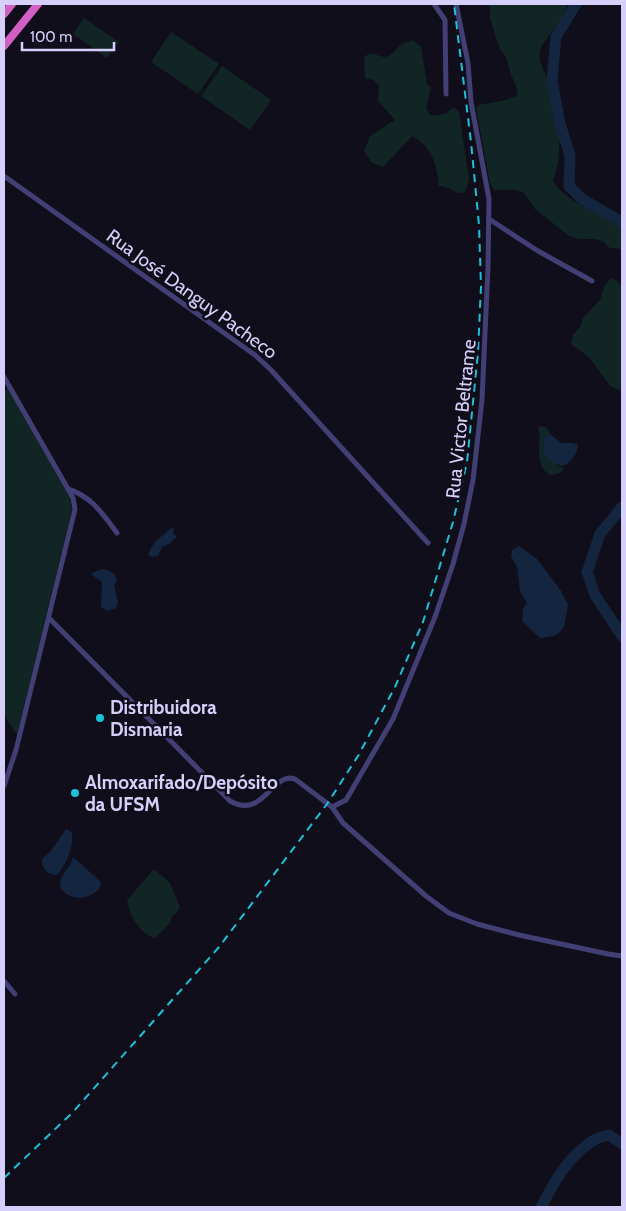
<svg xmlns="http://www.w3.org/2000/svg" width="626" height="1211" font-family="Cabin,sans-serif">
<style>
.green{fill:#122525}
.water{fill:#142540}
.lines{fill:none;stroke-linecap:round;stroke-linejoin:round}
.river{stroke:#142540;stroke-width:11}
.minor{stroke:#423f75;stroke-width:5}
.trunk{stroke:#d260c4;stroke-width:8}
.rail{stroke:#1dc1d8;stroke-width:2;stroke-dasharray:8 6;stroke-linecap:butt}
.poi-dot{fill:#1dc1d8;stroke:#110e1c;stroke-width:2}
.labels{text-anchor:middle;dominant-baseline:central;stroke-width:5;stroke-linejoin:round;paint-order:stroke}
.street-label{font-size:19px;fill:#d5cff9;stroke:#110e1c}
.poi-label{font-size:19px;font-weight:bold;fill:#d5cff9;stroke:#110e1c;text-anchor:start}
</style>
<rect width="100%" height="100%" fill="#110e1c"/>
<g class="green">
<path d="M485,4H568L561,20L542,45C535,63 546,70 550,86C554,103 561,134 559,151C559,162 556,171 553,181C565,202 602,214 622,226V249L610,248L603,241L594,239H578L568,235L535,209L524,192L514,190H494L490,183L476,108L479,105L506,100L516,96L518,91L510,72L506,57L499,47L492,25L490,18V7Z"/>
<polygon points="84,18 119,42 107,58 73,34"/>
<polygon points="171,32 219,64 198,94 151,62"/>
<path d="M413,40L421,47L427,84L431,87L426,108L430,115C440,116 446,115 453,107L459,112L469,179L466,190L463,193C452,193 450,186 439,186C437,165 432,146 412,136L383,167L372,163L364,151L370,136L395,120L378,101L379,86L374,80L365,78L364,58L368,54C375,53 379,57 385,57C392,56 396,49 401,45C404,42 409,42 413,40Z"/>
<polygon points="222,66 271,100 250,130 201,96"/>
<polygon points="611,278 616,280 622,287 622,391 610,386 590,358 571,344 573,335 580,327 583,318 600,300 605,285"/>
<polygon points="8,387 69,496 72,508 17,735 4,715 4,392"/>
<path d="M543,426L547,428L551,435L546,436L543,440V448L557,466L564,468C561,473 557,475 550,475C532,464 543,443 538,427Z"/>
<path d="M154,869L170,883L180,907L176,914L173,915L169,924L155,938C140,935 129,914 127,900Z"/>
</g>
<g class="water">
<path d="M551,435L561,443H573L578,445C577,452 575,455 571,460C561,472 551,462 544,453L543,440L546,436Z"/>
<polygon points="172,527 174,528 173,533 177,537 172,540 171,543 162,547 158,556 151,557 148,554 154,543"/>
<polygon points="519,546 537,559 561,591 568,605 564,627 559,633 554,636 540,638 522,621 523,609 527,603 520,591 517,567 511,556 512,550"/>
<path d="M102,569C111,570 115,573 117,581L114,585L118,603L116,608L108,611L101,607L102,582L91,574L96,571Z"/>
<path d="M66,829L72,833C74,847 66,865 57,875C48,875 41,868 42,859L51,851Z"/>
<path d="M73,857L101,882C100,898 73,903 63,891C53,879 71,869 73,857Z"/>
</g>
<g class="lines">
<g class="river">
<polyline points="576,4 556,37 552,80 560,124 570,155 569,186 582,199 622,222"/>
<polyline points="622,507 600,534 587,572 595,595 622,636"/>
<path d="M541,1207C554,1182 569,1155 594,1140C598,1137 604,1137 609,1135L622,1144"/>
</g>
<g class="minor">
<polyline points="434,4 445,20 446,94"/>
<polyline points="4,176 255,355 271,370 428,543"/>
<polyline points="489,219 538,251 592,281"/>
<polyline points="4,377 68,489 73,498 75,509 16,750 4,786"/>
<path d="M68,489C91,496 103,514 117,533"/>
<path d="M49,618L230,801C264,820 272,771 295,779L332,807L343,823L426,896L449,913L477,924L519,935L608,954L622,956"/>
<polyline points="332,807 346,800 393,719 435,617 453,564 464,524 473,480 482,400 488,267 489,199 471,102 468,63 456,4"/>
<polyline points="4,981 15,994"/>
</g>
<g class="trunk">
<polyline points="4,14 12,4"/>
<polyline points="4,46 38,4"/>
</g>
<polyline class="rail" points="4,1178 73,1112 219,947 327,804 358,756 395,687 423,622 453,522 467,462 478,352 481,286 479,225 471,142 454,4"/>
</g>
<g class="poi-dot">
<circle cx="100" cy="718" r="5"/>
<circle cx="75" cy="793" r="5"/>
</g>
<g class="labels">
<g class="street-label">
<text transform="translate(192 294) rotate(36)">Rua José Danguy Pacheco</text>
<text transform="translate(461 419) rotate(-84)">Rua Victor Beltrame</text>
</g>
<g class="poi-label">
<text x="110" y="707">Distribuidora<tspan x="110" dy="22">Dismaria</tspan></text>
<text x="85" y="782">Almoxarifado/Depósito<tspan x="85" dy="22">da UFSM</tspan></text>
</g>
</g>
<rect width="626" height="1211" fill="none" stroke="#d5cff9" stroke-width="10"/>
<path d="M22 42v8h92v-8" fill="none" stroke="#d5cff9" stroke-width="2.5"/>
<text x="30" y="42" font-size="15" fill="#d5cff9" stroke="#110e1c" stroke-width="4" paint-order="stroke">100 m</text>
</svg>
